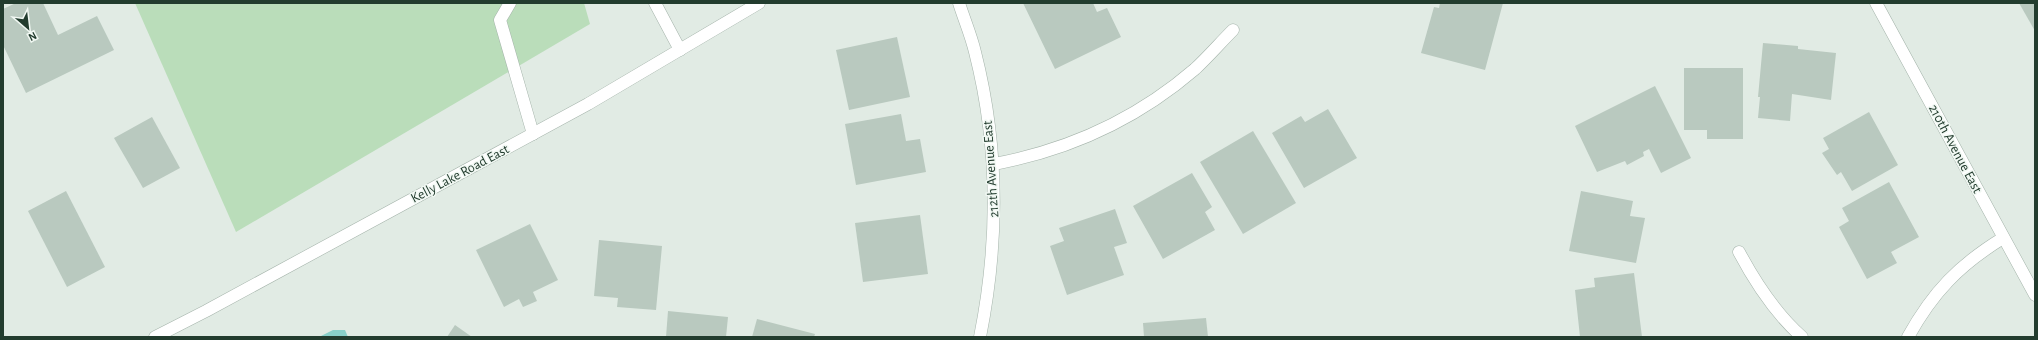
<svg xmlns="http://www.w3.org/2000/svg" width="2038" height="340" font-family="'Alegreya Sans',sans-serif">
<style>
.green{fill:#baddba}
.water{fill:#89d0c9}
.building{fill:#b9c9bf}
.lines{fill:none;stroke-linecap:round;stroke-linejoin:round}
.minor-casing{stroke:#a4b3aa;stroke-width:13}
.minor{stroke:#fff;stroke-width:12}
.labels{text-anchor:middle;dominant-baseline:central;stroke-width:3;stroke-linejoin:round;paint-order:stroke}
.street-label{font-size:14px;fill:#223c2e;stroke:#f1f8f3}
</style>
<rect width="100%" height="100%" fill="#e1ebe4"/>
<polygon class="green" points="135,3 584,3 590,24 236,232"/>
<polygon class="water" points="333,330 345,330 348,337 319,337"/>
<g class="building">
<polygon points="16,3 43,3 58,35 97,16 114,50 26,93 3,45 3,9"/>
<polygon points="1023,3 1093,3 1097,12 1107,8 1121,37 1055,69"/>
<polygon points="1440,3 1503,3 1485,70 1421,53 1434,7 1439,8"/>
<polygon points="2019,3 2035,3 2035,31"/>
<polygon points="897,37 910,97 849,110 836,50"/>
<polygon points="1763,43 1798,46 1798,49 1836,53 1831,100 1792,94 1790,121 1758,118 1760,97 1758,97"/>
<polygon points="1684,68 1743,68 1743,139 1707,139 1707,130 1684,130"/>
<polygon points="1655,86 1691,158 1661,173 1649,149 1643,152 1644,156 1627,165 1625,161 1597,172 1575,126"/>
<polygon points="1328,109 1357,158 1304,188 1272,133 1301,116 1305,122"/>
<polygon points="1869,112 1898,165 1852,191 1841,172 1837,175 1822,153 1829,149 1823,138"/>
<polygon points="901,114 906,141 920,139 926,172 856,185 845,124"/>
<polygon points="152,117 180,168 143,188 114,138"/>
<polygon points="1253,131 1296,203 1243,234 1200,162"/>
<polygon points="1192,173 1212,207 1205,212 1215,230 1163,259 1133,206"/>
<polygon points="1889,182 1919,237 1891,252 1897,263 1867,279 1839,227 1849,221 1842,208"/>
<polygon points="66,191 105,267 67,287 28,211"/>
<polygon points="1581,191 1633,201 1630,216 1645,218 1636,263 1569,251"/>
<polygon points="1115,209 1127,243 1114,247 1124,275 1067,295 1050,246 1064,241 1059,228"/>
<polygon points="920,215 928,274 863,282 855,223"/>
<polygon points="530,224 558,280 533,292 537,301 523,307 519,299 504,307 476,250"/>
<polygon points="599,240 662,246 656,310 617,307 618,298 594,296"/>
<polygon points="1634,273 1642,337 1580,337 1575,290 1595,287 1594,278"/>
<polygon points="668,311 728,317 726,337 666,337"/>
<polygon points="1206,318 1208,337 1144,337 1143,323"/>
<polygon points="757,319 815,334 814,337 752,337"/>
<polygon points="455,325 472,337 447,337"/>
</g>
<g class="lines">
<g class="minor-casing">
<g id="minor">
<polyline points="510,3 500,20 533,134"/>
<polyline points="655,3 680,50"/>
<path d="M959,3C964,19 971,35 975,52C999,146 999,242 980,337"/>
<polyline points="1876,3 2035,295"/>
<path d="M994,164C1069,150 1137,119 1195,69C1208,57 1220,43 1233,30"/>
<path d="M1739,252C1756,284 1775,313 1802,337"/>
<polyline points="155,337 206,311 588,104 759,3"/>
<path d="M1908,337C1933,292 1959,265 2003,238"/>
</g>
</g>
<use href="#minor" class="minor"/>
</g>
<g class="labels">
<g class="street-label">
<text transform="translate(1955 149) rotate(62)">210th Avenue East</text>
<text transform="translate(991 169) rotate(-94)">212th Avenue East</text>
<text transform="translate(460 174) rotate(-28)">Kelly Lake Road East</text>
</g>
</g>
<rect width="2038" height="340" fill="none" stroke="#223c2e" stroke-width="8"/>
<g transform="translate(28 28) rotate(152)" stroke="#f1f8f3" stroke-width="3" paint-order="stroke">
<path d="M0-3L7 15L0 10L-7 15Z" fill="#223c2e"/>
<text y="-6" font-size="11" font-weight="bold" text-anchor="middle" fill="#223c2e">N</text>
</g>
</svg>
